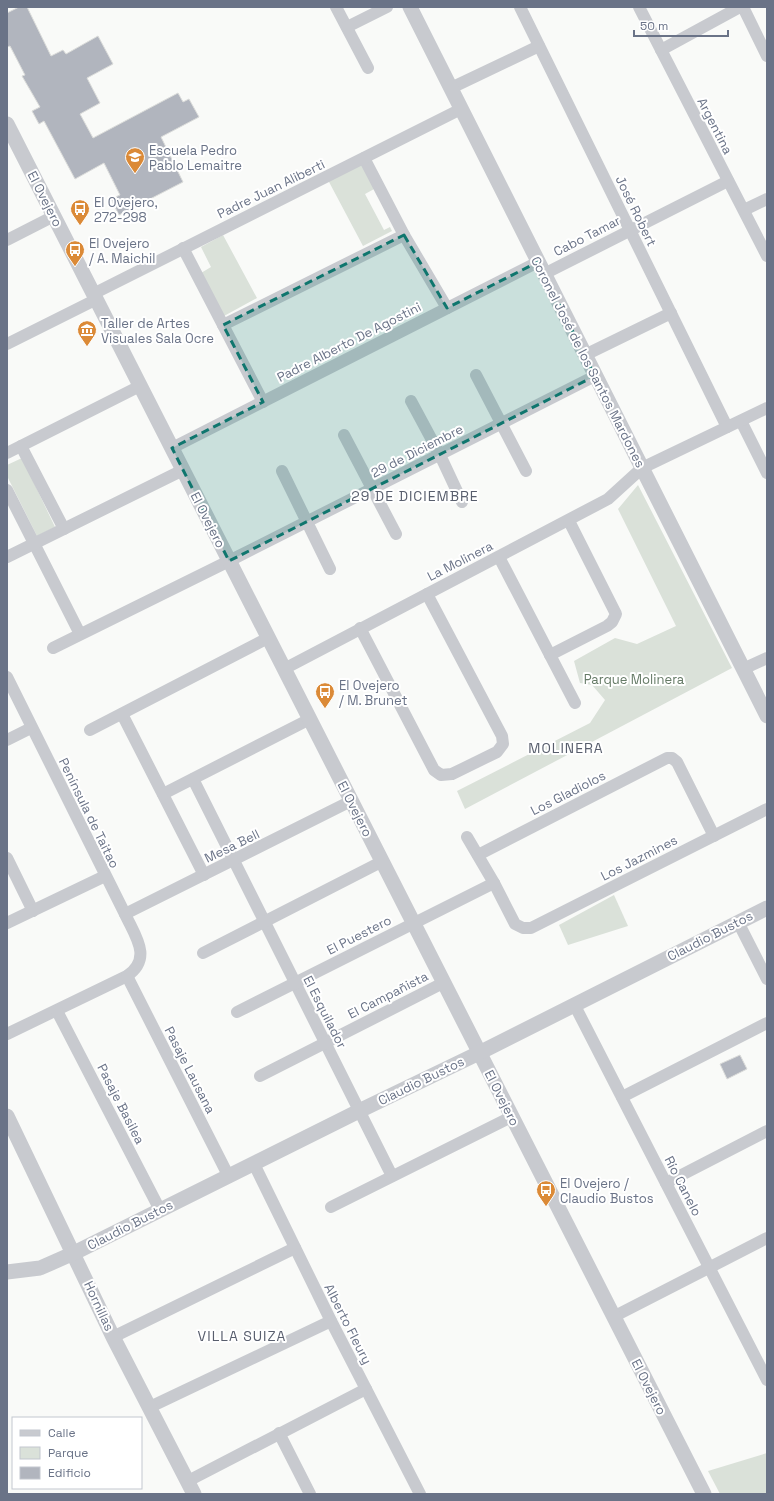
<svg xmlns="http://www.w3.org/2000/svg" width="774" height="1501" font-family="'Space Grotesk',sans-serif">
<style>
.green{fill:#dae1d9}
.building{fill:#b1b5be;stroke:#dbdcda}
.lines{fill:none;stroke-linecap:round;stroke-linejoin:round}
.minor{stroke:#c8cacf;stroke-width:12}
.tertiary{stroke:#c8cacf;stroke-width:15}
.marked{fill:#0f766e;fill-opacity:0.2;stroke:#0f766e;stroke-width:3;stroke-dasharray:8 5;stroke-linejoin:round}
.labels{text-anchor:middle;dominant-baseline:central;stroke-width:4;stroke-linejoin:round;paint-order:stroke}
.street-label{font-size:13px;fill:#6a7387;stroke:#fff}
.poi-label{font-size:13px;fill:#6a7387;stroke:#fff;text-anchor:start}
.park-label{font-size:13px;fill:#657a66;stroke:#fff}
.neighbourhood-label{font-size:14px;letter-spacing:1px;fill:#585e6d;stroke:#fff}
</style>
<rect width="100%" height="100%" fill="#f9faf8"/>
<g class="green">
<polygon points="362,163 376,188 365,194 384,230 390,227 392,231 363,246 328,180"/>
<polygon points="223,235 257,298 224,316 201,273 211,267 201,247"/>
<polygon points="22,458 55,527 37,536 7,476 7,465"/>
<polygon points="638,485 732,668 465,809 457,791 590,723 605,700 592,685 580,683 574,661 615,638 637,644 676,626 618,509"/>
<polygon points="614,895 628,926 568,945 559,925"/>
<polygon points="767,1453 767,1494 720,1494 708,1471"/>
</g>
<g class="building">
<polygon points="19,7 27,7 51,56 63,50 66,54 98,36 113,64 87,78 100,103 80,114 93,138 178,93 183,102 189,99 199,117 161,137 183,182 119,215 111,199 120,195 104,163 75,179 44,121 39,124 32,111 40,107 22,76 25,75 10,46 7,47 7,13"/>
<polygon points="740,1055 747,1069 727,1079 720,1064"/>
</g>
<g class="lines">
<g class="minor">
<polyline points="336,7 368,68"/>
<polyline points="520,7 727,427"/>
<polyline points="639,7 767,256"/>
<polyline points="743,7 767,56"/>
<polyline points="347,27 387,7"/>
<polyline points="661,50 740,7"/>
<polyline points="451,88 539,46"/>
<polyline points="364,158 404,235 447,308"/>
<polyline points="744,210 767,199"/>
<polyline points="7,240 54,216"/>
<polyline points="183,248 263,402"/>
<polyline points="544,274 728,181"/>
<polyline points="93,294 461,109"/>
<polyline points="223,325 404,235"/>
<polyline points="7,344 95,300"/>
<polyline points="585,355 671,313"/>
<polyline points="476,375 526,471"/>
<polyline points="411,401 440,455 462,502"/>
<polyline points="741,421 767,473"/>
<polyline points="344,435 396,534"/>
<polyline points="21,446 64,529"/>
<polyline points="172,448 538,262"/>
<polyline points="7,453 140,386"/>
<polyline points="282,471 330,569"/>
<polyline points="7,490 80,634"/>
<polyline points="7,557 183,470"/>
<polyline points="499,557 575,703"/>
<polyline points="360,628 434,770 441,775 452,774 497,752 503,744 502,736 427,594"/>
<polyline points="53,648 229,561 595,376"/>
<polyline points="550,655 607,626 612,622 616,614 569,521"/>
<polyline points="284,669 608,499 642,468 767,408"/>
<polyline points="743,669 767,658"/>
<path d="M7,677L125,914C135,936 153,958 127,976L7,1034"/>
<polyline points="122,714 204,875"/>
<polyline points="90,730 268,638"/>
<polyline points="7,740 31,728"/>
<polyline points="193,779 392,1176"/>
<polyline points="163,794 310,719"/>
<polyline points="467,837 494,883 515,924 523,928 531,928 767,809"/>
<polyline points="478,855 667,758 672,758 677,762 714,836"/>
<polyline points="7,858 33,911"/>
<polyline points="125,914 351,801"/>
<polyline points="738,922 767,979"/>
<polyline points="7,923 105,876"/>
<polyline points="203,953 381,862"/>
<polyline points="127,976 229,1177"/>
<polyline points="574,1004 767,1380"/>
<polyline points="57,1011 160,1210"/>
<polyline points="237,1012 494,883"/>
<polyline points="260,1076 443,983"/>
<polyline points="622,1097 767,1023"/>
<polyline points="254,1164 331,1321 420,1494"/>
<polyline points="666,1183 767,1131"/>
<polyline points="331,1207 511,1117"/>
<polyline points="613,1317 767,1238"/>
<polyline points="113,1337 295,1248"/>
<polyline points="150,1407 331,1321"/>
<polyline points="279,1433 310,1494"/>
<polyline points="188,1481 366,1389"/>
</g>
<g class="tertiary">
<polyline points="410,7 767,716"/>
<polyline points="7,124 704,1494"/>
<polyline points="7,1116 113,1337 194,1494"/>
<polyline points="7,1272 40,1268 74,1253 359,1111 479,1053 767,908"/>
</g>
</g>
<path class="marked" d="M404,235L447,308L538,262L595,376L229,561L172,448L263,402L223,325Z"/>
<defs>
<g id="school-pin" transform="scale(1)"><path d="M0 17L-7.5 6A9.5 9.5 0 1 1 7.5 6Z" fill="#db8a37" stroke="#fff"/><path d="M0-5L7-2L0 1L-7-2ZM-4 1L0 2.5L4 1V4Q0 6-4 4Z" fill="#fff"/></g>
<g id="bus-pin" transform="scale(1)"><path d="M0 17L-7.5 6A9.5 9.5 0 1 1 7.5 6Z" fill="#db8a37" stroke="#fff"/><path d="M-5-6H5V4H4V6H2V4H-2V6H-4V4H-5ZM-3.5-4V0h7V-4ZM-3.5 1.2v1.5H-2V1.2ZM2 1.2v1.5H3.5V1.2Z" fill="#fff"/></g>
<g id="museum-pin" transform="scale(1)"><path d="M0 17L-7.5 6A9.5 9.5 0 1 1 7.5 6Z" fill="#db8a37" stroke="#fff"/><path d="M0-6L6-3V-2H-6V-3ZM-5-1h2V3h-2ZM-1-1h2V3h-2ZM3-1h2V3H3ZM-6 4H6V6H-6Z" fill="#fff"/></g>
</defs>
<g fill-rule="evenodd">
<use href="#school-pin" x="135" y="157"/>
<use href="#bus-pin" x="80" y="209"/>
<use href="#bus-pin" x="75" y="250"/>
<use href="#museum-pin" x="87" y="330"/>
<use href="#bus-pin" x="325" y="692"/>
<use href="#bus-pin" x="546" y="1190"/>
</g>
<g class="labels">
<g class="street-label">
<text transform="translate(715 126) rotate(63)">Argentina</text>
<text transform="translate(271 189) rotate(-26)">Padre Juan Aliberti</text>
<text transform="translate(45 199) rotate(63)">El Ovejero</text>
<text transform="translate(636 211) rotate(64)">José Robert</text>
<text transform="translate(587 236) rotate(-27)">Cabo Tamar</text>
<text transform="translate(349 342) rotate(-27)">Padre Alberto De Agostini</text>
<text transform="translate(588 362) rotate(63)">Coronel José de los Santos Mardones</text>
<text transform="translate(417 451) rotate(-27)">29 de Diciembre</text>
<text transform="translate(208 520) rotate(63)">El Ovejero</text>
<text transform="translate(460 561) rotate(-27)">La Molinera</text>
<text transform="translate(568 793) rotate(-27)">Los Gladiolos</text>
<text transform="translate(355 809) rotate(63)">El Ovejero</text>
<text transform="translate(89 813) rotate(64)">Península de Taitao</text>
<text transform="translate(232 846) rotate(-26)">Mesa Bell</text>
<text transform="translate(639 858) rotate(-27)">Los Jazmines</text>
<text transform="translate(359 935) rotate(-27)">El Puestero</text>
<text transform="translate(710 936) rotate(-27)">Claudio Bustos</text>
<text transform="translate(388 995) rotate(-27)">El Campañista</text>
<text transform="translate(325 1012) rotate(63)">El Esquilador</text>
<text transform="translate(190 1070) rotate(63)">Pasaje Lausana</text>
<text transform="translate(421 1081) rotate(-26)">Claudio Bustos</text>
<text transform="translate(502 1098) rotate(63)">El Ovejero</text>
<text transform="translate(121 1104) rotate(63)">Pasaje Basilea</text>
<text transform="translate(683 1186) rotate(63)">Río Canelo</text>
<text transform="translate(130 1225) rotate(-27)">Claudio Bustos</text>
<text transform="translate(99 1306) rotate(65)">Hornillas</text>
<text transform="translate(348 1324) rotate(63)">Alberto Fleury</text>
<text transform="translate(649 1387) rotate(63)">El Ovejero</text>
</g>
<g class="poi-label">
<text x="149" y="150">Escuela Pedro<tspan x="149" dy="15">Pablo Lemaitre</tspan></text>
<text x="94" y="202">El Ovejero,<tspan x="94" dy="15">272-298</tspan></text>
<text x="89" y="243">El Ovejero<tspan x="89" dy="15">/ A. Maichil</tspan></text>
<text x="101" y="323">Taller de Artes<tspan x="101" dy="15">Visuales Sala Ocre</tspan></text>
<text x="339" y="685">El Ovejero<tspan x="339" dy="15">/ M. Brunet</tspan></text>
<text x="560" y="1183">El Ovejero /<tspan x="560" dy="15">Claudio Bustos</tspan></text>
</g>
<g class="park-label">
<text x="634" y="679">Parque Molinera</text>
</g>
<g class="neighbourhood-label">
<text x="415" y="496">29 DE DICIEMBRE</text>
<text x="566" y="748">MOLINERA</text>
<text x="242" y="1336">VILLA SUIZA</text>
</g>
</g>
<rect width="774" height="1501" fill="none" stroke="#6a7387" stroke-width="16"/>
<rect x="12" y="1417" width="130" height="72" fill="#ffffff" stroke="#c3c7cf"/>
<rect x="20" y="1430" width="20" height="6" fill="#c8cacf" stroke="#c3c7cf"/>
<text x="48" y="1437" font-size="12" fill="#6a7387">Calle</text>
<rect x="20" y="1447" width="20" height="12" fill="#dae1d9" stroke="#c3c7cf"/>
<text x="48" y="1457" font-size="12" fill="#6a7387">Parque</text>
<rect x="20" y="1467" width="20" height="12" fill="#b1b5be" stroke="#c3c7cf"/>
<text x="48" y="1477" font-size="12" fill="#6a7387">Edificio</text>
<path d="M634 30v6h94v-6" fill="none" stroke="#6a7387" stroke-width="2"/>
<text x="640" y="30" font-size="12" fill="#6a7387" stroke="#ffffff" stroke-width="3" paint-order="stroke">50 m</text>
</svg>
